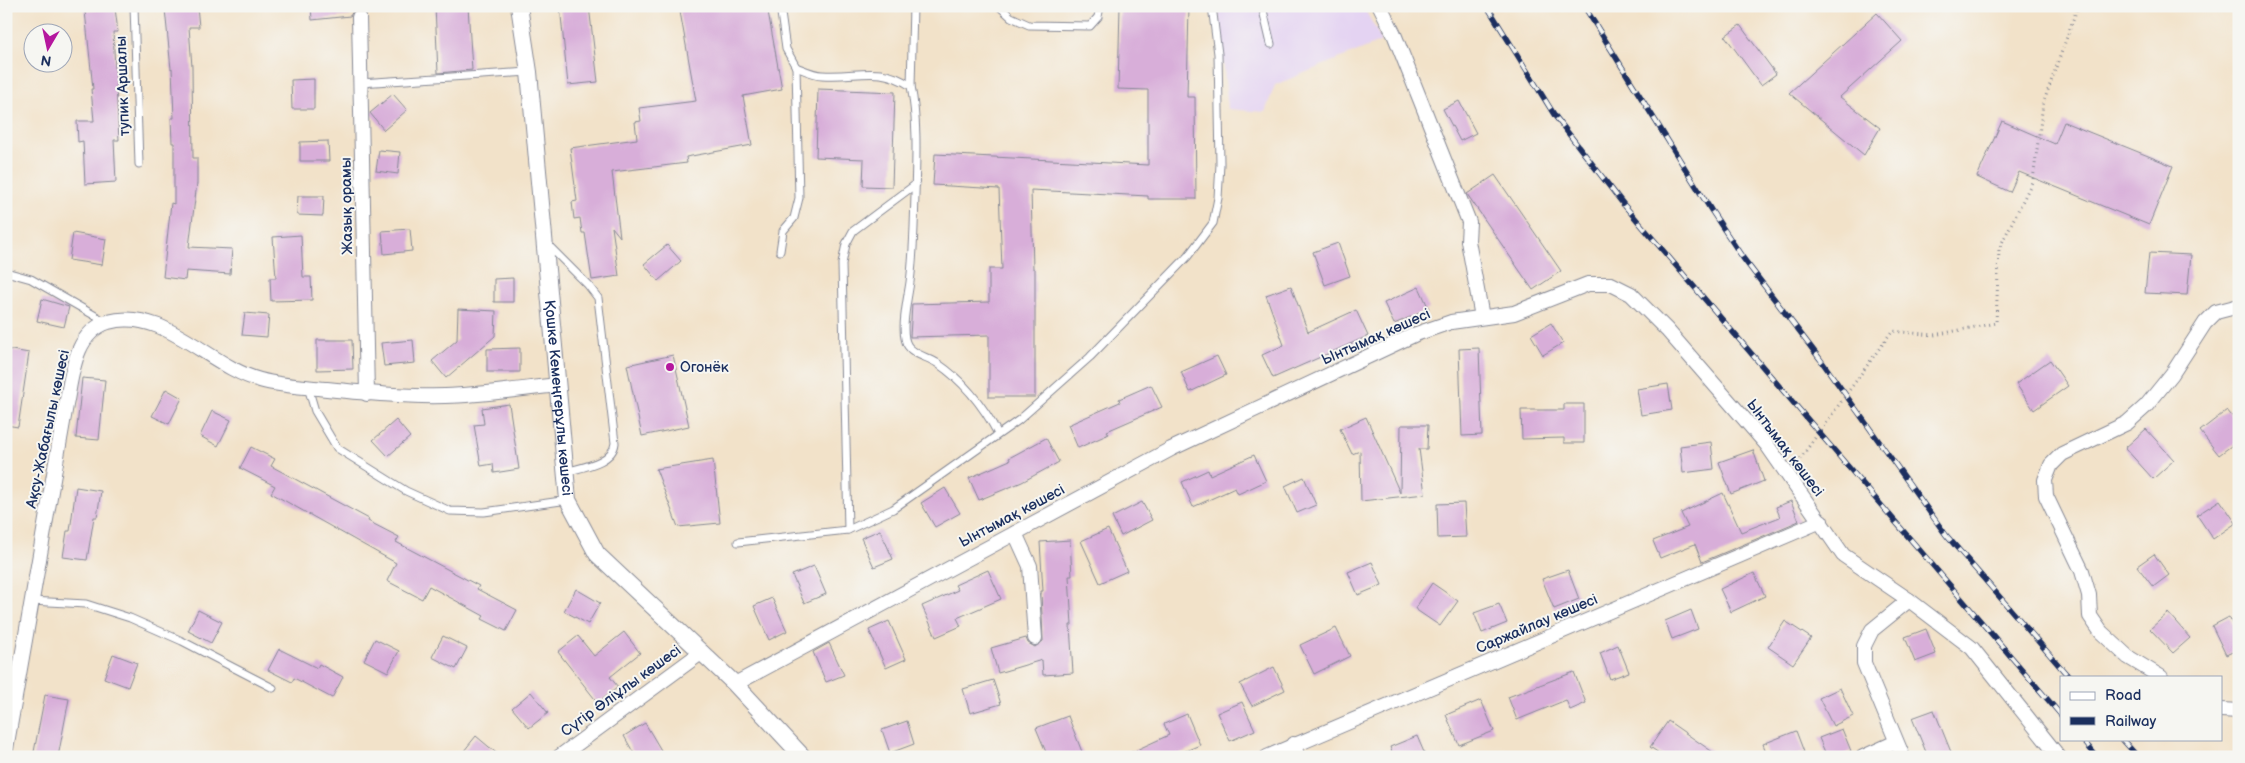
<svg xmlns="http://www.w3.org/2000/svg" width="2245" height="763" font-family="'Balsamiq Sans',sans-serif">
<style>
.built{fill:#e4d3f2}
.building{fill:#d8aed9}
.lines{fill:none;stroke-linecap:round;stroke-linejoin:round}
.service-casing{stroke:#868894;stroke-width:9}
.minor-casing{stroke:#868894;stroke-width:16}
.tertiary-casing{stroke:#868894;stroke-width:18}
.path{stroke:#868894;stroke-width:3;stroke-dasharray:1 4;stroke-linecap:butt}
.service{stroke:#fff;stroke-width:7}
.minor{stroke:#fff;stroke-width:14}
.tertiary{stroke:#fff;stroke-width:16}
.rail-casing{stroke:#1b2f5e;stroke-width:5.5}
.rail{stroke:#f6f6f2;stroke-width:4;stroke-dasharray:11;stroke-linecap:butt}
.poi-dot{fill:#b5179e;stroke:#f6f6f2;stroke-width:2}
.labels{text-anchor:middle;dominant-baseline:central;stroke-width:4;stroke-linejoin:round;paint-order:stroke}
.street-label{font-size:15px;fill:#1b2f5e;stroke:#f6f6f2}
.poi-label{font-size:15px;fill:#1b2f5e;stroke:#f6f6f2;text-anchor:start}
</style>
<rect width="100%" height="100%" fill="#f6f6f2"/>
<filter id="ink" filterUnits="userSpaceOnUse"><feTurbulence type="fractalNoise" baseFrequency=".02" numOctaves="2"/><feDisplacementMap in="SourceGraphic" scale="10" xChannelSelector="R" yChannelSelector="G"/><feConvolveMatrix kernelMatrix="1 2 1 2 8 2 1 2 1" color-interpolation-filters="sRGB"/></filter>
<filter id="wash" filterUnits="userSpaceOnUse"><feTurbulence type="fractalNoise" baseFrequency=".0096" numOctaves="4" result="noise"/><feDisplacementMap in="SourceGraphic" scale="20" xChannelSelector="R" yChannelSelector="G"/><feGaussianBlur stdDeviation="1.12" result="paint"/><feColorMatrix in="noise" values="0 0 0 0 0 0 0 0 0 0 0 0 0 0 0 0 0 1.4 0 .05"/><feComposite in="paint" operator="in"/></filter>
<g filter="url(#wash)">
<rect width="100%" height="100%" fill="#f2e2c9"/>
<polygon class="built" points="1218,6 1363,6 1382,41 1275,85 1265,112 1228,109"/>
<g id="blocks">
<g class="building">
<polygon points="197,6 199,27 189,27 192,67 193,158 197,158 197,183 189,247 232,249 230,274 186,271 185,280 163,277 171,203 174,204 174,143 172,143 171,118 174,118 172,68 171,69 165,9"/>
<polygon points="311,6 352,6 353,11 350,16 312,20"/>
<polygon points="435,6 468,6 472,70 438,73"/>
<polygon points="560,6 589,6 598,82 568,85"/>
<polygon points="679,6 767,6 782,89 743,96 752,145 686,157 687,163 612,172 620,237 612,227 619,276 592,280 585,233 582,233 580,218 574,219 572,202 577,201 570,148 637,139 635,122 641,121 639,108 696,101"/>
<polygon points="1120,6 1189,6 1187,97 1195,97 1196,199 1148,199 1148,196 1031,190 1033,269 1035,269 1035,397 989,397 989,335 910,337 912,304 989,302 989,269 1002,269 999,189 933,185 935,154 1148,165 1148,90 1118,89"/>
<polygon points="115,8 118,32 113,32 119,140 114,140 116,182 85,184 83,141 78,142 77,121 94,121 91,89 93,89 85,11"/>
<polygon points="1877,13 1902,41 1840,97 1880,128 1864,155 1789,93"/>
<polygon points="1740,25 1776,74 1761,85 1725,36"/>
<polygon points="314,79 314,109 292,109 291,80"/>
<polygon points="818,89 895,92 892,187 863,186 864,159 816,157"/>
<polygon points="393,94 407,110 384,130 370,113"/>
<polygon points="1459,101 1476,133 1460,141 1443,109"/>
<polygon points="2002,121 2055,144 2064,122 2173,166 2149,225 2019,172 2010,192 1977,177"/>
<polygon points="328,141 329,161 300,161 300,142"/>
<polygon points="379,150 400,152 398,174 376,171"/>
<polygon points="1495,175 1561,271 1533,290 1467,194"/>
<polygon points="298,196 324,196 323,216 297,215"/>
<polygon points="410,229 412,251 384,254 382,231"/>
<polygon points="73,233 106,239 102,265 69,260"/>
<polygon points="301,235 303,277 311,277 312,300 271,301 270,278 276,278 273,237"/>
<polygon points="1338,243 1350,276 1325,285 1313,252"/>
<polygon points="667,245 681,261 658,281 644,264"/>
<polygon points="2149,253 2191,255 2187,295 2145,293"/>
<polygon points="513,278 513,302 494,302 494,279"/>
<polygon points="1291,286 1308,332 1356,310 1368,336 1273,378 1262,355 1284,345 1266,295"/>
<polygon points="1419,287 1429,309 1394,324 1384,303"/>
<polygon points="42,299 69,307 64,327 37,321"/>
<polygon points="458,309 496,311 495,336 446,378 432,361 457,340"/>
<polygon points="245,313 269,315 267,337 242,335"/>
<polygon points="1551,323 1563,343 1543,355 1531,335"/>
<polygon points="317,340 352,340 353,369 317,370"/>
<polygon points="413,340 415,363 384,366 381,343"/>
<polygon points="520,348 520,372 487,372 487,349"/>
<polygon points="1479,348 1482,435 1462,436 1459,349"/>
<polygon points="6,349 29,353 18,427 6,425"/>
<polygon points="673,355 689,426 642,436 627,365"/>
<polygon points="1217,356 1226,375 1190,392 1181,372"/>
<polygon points="2050,360 2068,386 2034,410 2016,384"/>
<polygon points="82,378 105,380 99,440 76,438"/>
<polygon points="1668,384 1672,410 1641,415 1637,389"/>
<polygon points="1151,385 1162,407 1107,431 1109,434 1078,448 1068,425 1120,402 1119,399"/>
<polygon points="166,389 182,398 169,424 152,416"/>
<polygon points="509,404 519,469 494,473 493,464 481,466 474,425 484,424 482,408"/>
<polygon points="1564,404 1584,404 1584,443 1564,443 1564,438 1522,439 1521,410 1564,410"/>
<polygon points="2227,410 2239,425 2239,440 2219,455 2200,431"/>
<polygon points="212,411 231,420 218,446 200,436"/>
<polygon points="1366,417 1400,493 1401,425 1428,425 1427,449 1419,449 1425,494 1361,501 1360,451 1352,454 1340,429"/>
<polygon points="396,420 410,437 388,456 373,440"/>
<polygon points="2146,429 2174,460 2153,479 2125,448"/>
<polygon points="1046,438 1059,462 1022,482 979,500 969,478 1010,460 1009,458"/>
<polygon points="1711,442 1714,469 1683,473 1680,446"/>
<polygon points="251,447 275,459 271,466 369,519 368,521 399,537 396,542 479,586 477,589 517,610 506,631 482,619 484,616 429,586 422,599 387,581 396,563 271,493 275,486 240,468"/>
<polygon points="1753,450 1764,481 1731,494 1719,462"/>
<polygon points="1254,455 1266,481 1238,494 1235,488 1193,507 1182,482 1208,470 1210,475"/>
<polygon points="713,460 720,523 678,527 656,469"/>
<polygon points="1304,477 1316,505 1297,513 1285,486"/>
<polygon points="76,487 101,491 97,517 94,517 87,560 63,557 67,531 70,531"/>
<polygon points="945,488 960,513 935,527 921,503"/>
<polygon points="1723,493 1741,532 1780,517 1776,507 1791,501 1799,521 1702,562 1695,544 1660,558 1653,541 1688,527 1681,513"/>
<polygon points="2220,500 2236,523 2213,539 2197,515"/>
<polygon points="1142,502 1152,520 1121,536 1112,517"/>
<polygon points="1464,503 1466,537 1438,538 1437,504"/>
<polygon points="1108,529 1127,571 1100,583 1081,541"/>
<polygon points="880,530 893,559 874,567 861,538"/>
<polygon points="1070,540 1072,576 1069,576 1072,625 1070,625 1073,673 1043,675 1042,660 998,673 991,648 1026,638 1028,643 1035,647 1043,641 1041,591 1043,591 1040,542"/>
<polygon points="2154,554 2169,575 2153,587 2137,566"/>
<polygon points="1372,562 1382,585 1358,595 1348,572"/>
<polygon points="814,566 826,594 804,603 792,575"/>
<polygon points="988,570 1001,599 957,618 961,626 936,637 922,606 958,590 955,585"/>
<polygon points="1568,570 1579,599 1554,609 1542,579"/>
<polygon points="1754,573 1765,596 1731,612 1720,589"/>
<polygon points="1432,583 1458,601 1440,626 1415,609"/>
<polygon points="576,589 600,603 588,624 564,611"/>
<polygon points="772,598 787,631 769,640 754,606"/>
<polygon points="1499,604 1507,623 1482,633 1474,613"/>
<polygon points="198,610 222,622 211,643 188,631"/>
<polygon points="1691,610 1698,629 1672,639 1665,621"/>
<polygon points="2168,613 2190,638 2173,653 2150,629"/>
<polygon points="2229,617 2239,637 2239,649 2226,655 2212,626"/>
<polygon points="889,621 906,659 886,668 869,630"/>
<polygon points="1785,621 1811,638 1793,664 1768,647"/>
<polygon points="1336,628 1350,656 1314,674 1300,645"/>
<polygon points="1926,629 1936,654 1915,662 1905,637"/>
<polygon points="624,632 640,653 610,677 618,687 598,703 558,652 578,636 594,656"/>
<polygon points="443,636 467,648 456,669 432,657"/>
<polygon points="375,639 399,651 388,672 364,660"/>
<polygon points="829,643 844,675 826,682 813,652"/>
<polygon points="1618,645 1629,672 1610,679 1600,653"/>
<polygon points="279,649 317,668 319,664 343,677 332,698 294,678 292,682 268,670"/>
<polygon points="113,654 137,663 128,687 104,678"/>
<polygon points="1274,667 1285,690 1252,706 1240,684"/>
<polygon points="1574,672 1586,703 1570,710 1566,700 1517,720 1508,697"/>
<polygon points="993,680 1001,704 970,713 963,689"/>
<polygon points="1840,688 1853,716 1833,726 1819,698"/>
<polygon points="531,692 548,713 529,728 512,708"/>
<polygon points="45,695 69,699 58,757 33,757"/>
<polygon points="1481,700 1494,731 1459,745 1446,715"/>
<polygon points="1242,702 1255,730 1230,741 1217,713"/>
<polygon points="1934,710 1953,757 1928,757 1912,718"/>
<polygon points="1187,714 1200,745 1171,757 1121,757 1169,735 1164,724"/>
<polygon points="1068,716 1084,757 1048,757 1036,728"/>
<polygon points="907,721 914,744 890,753 882,730"/>
<polygon points="1668,721 1720,757 1665,757 1650,747"/>
<polygon points="645,723 665,757 636,757 624,736"/>
<polygon points="1842,729 1851,751 1837,757 1827,757 1819,738"/>
<polygon points="1796,731 1804,752 1793,757 1768,757 1763,744"/>
<polygon points="476,736 501,757 459,757"/>
<polygon points="1417,736 1426,757 1394,757 1390,747"/>
</g>
</g>
</g>
<g filter="url(#ink)">
<use href="#blocks" fill-opacity="0" stroke="#868894" stroke-width="1"/>
<g class="lines">
<g class="service-casing">
<g id="service">
<polyline points="134,6 139,164"/>
<path d="M780,6L786,49L796,67C804,70 814,75 822,75C857,78 878,64 911,86C918,122 916,159 915,195C914,224 914,253 910,282C908,297 899,334 908,346C914,355 928,357 937,363C965,382 983,405 998,434"/>
<polyline points="999,6 1011,17 1029,25 1090,26 1098,17 1100,6"/>
<polyline points="1262,6 1271,44"/>
<polyline points="360,83 529,72"/>
<polyline points="911,86 913,6"/>
<path d="M547,244L588,285L598,298L615,443C613,463 582,467 566,472"/>
<polyline points="780,251 783,231 794,218 799,198 796,67"/>
<polyline points="6,272 31,279 106,322"/>
<polyline points="308,387 315,411 337,448 406,491 450,511 484,512 568,500"/>
<polyline points="848,530 842,264 846,244 853,231 916,184"/>
<polyline points="738,542 848,530 893,509 1019,420 1090,357 1188,256 1213,223 1218,198 1220,164 1218,54 1212,6"/>
<polyline points="31,601 86,604 130,618 182,641 273,688"/>
</g>
</g>
<g class="minor-casing">
<g id="minor">
<polyline points="1380,6 1394,34 1469,222 1468,241 1482,317"/>
<polyline points="359,17 367,394"/>
<polyline points="1015,533 1030,566 1035,638"/>
<polyline points="1909,600 1972,648 2059,757"/>
<polyline points="2161,677 2128,657 2101,632 2090,616 2089,595 2082,571 2046,496 2045,480 2051,465 2062,454 2127,423 2146,406 2172,374 2205,323 2216,312 2239,306"/>
<polyline points="735,684 1171,449 1416,334 1451,322 1514,313 1588,284 1611,284 1631,294 1667,330 1767,445 1843,555 1909,600 1872,630 1864,646 1864,663 1903,757"/>
<polyline points="2221,710 2239,711"/>
<polyline points="1293,744 1298,757"/>
<path d="M6,749L66,405C72,376 74,333 108,322C163,306 210,367 260,380C281,386 306,387 327,389C366,393 405,397 445,396C482,395 520,389 558,385"/>
<polyline points="559,757 702,652"/>
<polyline points="1267,757 1821,521"/>
<polyline points="1863,757 1896,742"/>
</g>
</g>
<g class="tertiary-casing">
<g id="tertiary">
<path id="s1" d="M519,6L529,72L568,500L597,554L735,684L803,757"/>
</g>
</g>
<polyline class="path" points="1797,463 1892,331 1934,335 1996,323 1999,249 2033,180 2043,104 2078,6"/>
<use href="#service" class="service"/>
<use href="#minor" class="minor"/>
<use href="#tertiary" class="tertiary"/>
<g class="rail-casing">
<g id="rail">
<polyline points="1487,6 1555,116 1624,205 2061,715"/>
<polyline points="1584,6 1711,210 1743,258 1820,359 1946,535 2069,677"/>
<polyline points="2082,739 2097,757"/>
<polyline points="2122,739 2138,757"/>
</g>
</g>
<use href="#rail" class="rail"/>
</g>
</g>
<circle class="poi-dot" cx="670" cy="367" r="5"/>
<g class="labels">
<g class="street-label">
<text transform="translate(123 86) rotate(-92)">тупик Аршалы</text>
<text transform="translate(347 206) rotate(-91)">Жазық орамы</text>
<text transform="translate(1376 337) rotate(-24)">Ынтымақ көшесі</text>
<text stroke="none"><textPath href="#s1" startOffset="394">Қошке Кемеңгерұлы көшесі</textPath></text>
<text transform="translate(48 429) rotate(-78)">Ақсу-Жабағылы көшесі</text>
<text transform="translate(1785 448) rotate(53)">Ынтымақ көшесі</text>
<text transform="translate(1012 516) rotate(-28)">Ынтымақ көшесі</text>
<text transform="translate(1537 624) rotate(-23)">Саржайлау көшесі</text>
<text transform="translate(621 691) rotate(-36)">Сүгір Әліұлы көшесі</text>
</g>
<g class="poi-label">
<text x="680" y="367">Огонёк</text>
</g>
</g>
<rect width="2245" height="763" fill="none" stroke="#f6f6f2" stroke-width="25"/>
<rect x="2060" y="676" width="162" height="65" fill="#f6f6f2" stroke="#9ea6b7"/>
<rect x="2070" y="692" width="25" height="8" fill="#ffffff" stroke="#9ea6b7"/>
<text x="2105" y="700" font-size="15" fill="#1b2f5e">Road</text>
<rect x="2070" y="717" width="25" height="8" fill="#1b2f5e" stroke="#9ea6b7"/>
<text x="2105" y="726" font-size="15" fill="#1b2f5e">Railway</text>
<g transform="translate(48 48) rotate(189)"><circle r="24" fill="#f6f6f2" stroke="#9ea6b7"/>
<path d="M0-4L9 19L0 12L-9 19Z" fill="#b5179e"/>
<text y="-8" font-size="14" font-weight="bold" text-anchor="middle" fill="#1b2f5e">N</text>
</g>
</svg>
